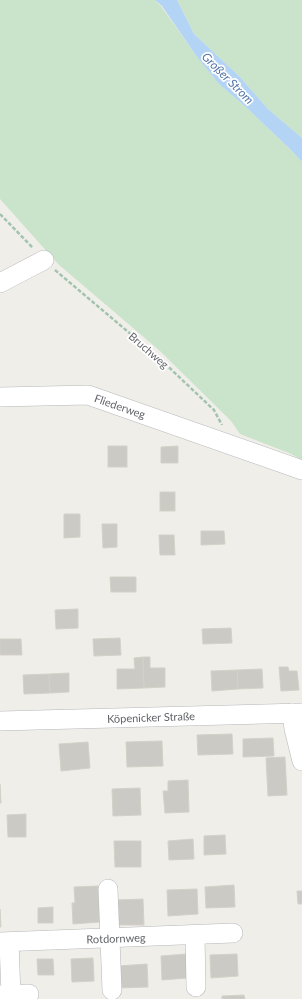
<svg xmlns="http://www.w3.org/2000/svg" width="302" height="999" font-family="Lato,sans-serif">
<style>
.green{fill:#c9e4ca}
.water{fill:#b3d4f5}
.building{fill:#cbcac5;stroke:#d4d1c7}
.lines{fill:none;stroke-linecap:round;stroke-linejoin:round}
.minor-casing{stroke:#b5b7bb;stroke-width:20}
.path{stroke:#a2c4ae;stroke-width:2.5;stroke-dasharray:4 2;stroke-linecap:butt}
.minor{stroke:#fff;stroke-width:19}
.labels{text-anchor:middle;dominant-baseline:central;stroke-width:3.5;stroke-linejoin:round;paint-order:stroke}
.street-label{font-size:11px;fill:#606267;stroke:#fff}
.water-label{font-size:12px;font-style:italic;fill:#5175a6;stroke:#fff}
</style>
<rect width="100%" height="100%" fill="#f0eee9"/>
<g class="green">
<polygon points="0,0 155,0 161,6 197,57 219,84 247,108 291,150 302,162 302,460 289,453 240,434 231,421 160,351 58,264 0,199"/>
<polygon points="177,0 302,0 302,138 268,109 239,76 194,34"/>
</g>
<polygon class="water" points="155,0 177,0 194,34 239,76 268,109 302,138 302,162 291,150 247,108 219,84 197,57 162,6"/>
<g class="building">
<rect x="108" y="446" width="19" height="21"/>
<polygon points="178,446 178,463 161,463 161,447"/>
<rect x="160" y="492" width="15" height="19"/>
<polygon points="64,514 80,514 80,537 64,538"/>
<polygon points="102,524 117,524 117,547 103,548"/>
<polygon points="201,531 224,531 225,544 201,545"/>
<polygon points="159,535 174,535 175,555 160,555"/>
<polygon points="110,577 136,577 136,592 111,592"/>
<polygon points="78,609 78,628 56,629 55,610"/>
<polygon points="231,628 232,643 203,644 202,629"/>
<polygon points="120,638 121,655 94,656 93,639"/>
<polygon points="0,639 21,639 22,655 0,655"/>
<polygon points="143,657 150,657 150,668 165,668 165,687 144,688"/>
<polygon points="143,657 144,688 117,689 117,669 135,669 134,658"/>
<polygon points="279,667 288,667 289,671 297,671 299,690 281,691"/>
<polygon points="262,669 263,688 238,689 237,670"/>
<polygon points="237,670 238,689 212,691 211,671"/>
<polygon points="69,673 69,692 50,693 49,674"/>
<polygon points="49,674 50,693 24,694 23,675"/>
<polygon points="232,734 233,754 198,755 197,735"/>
<polygon points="273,738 274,756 243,757 243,739"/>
<polygon points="162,741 163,766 127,767 126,742"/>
<polygon points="88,742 90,768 61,771 59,744"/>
<polygon points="285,757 287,795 268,796 266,758"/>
<polygon points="188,780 189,812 165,813 163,791 168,791 168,781"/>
<polygon points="0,784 1,803 0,803"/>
<polygon points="140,788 141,815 113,816 112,789"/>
<polygon points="26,814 26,837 8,837 7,815"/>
<polygon points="225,835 226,854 204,855 204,836"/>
<polygon points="193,839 194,859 169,860 168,841"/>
<polygon points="114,841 141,841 141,867 115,867"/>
<polygon points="234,885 235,907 206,908 205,887"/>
<polygon points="98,886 100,922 73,924 72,903 75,903 74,887"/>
<polygon points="197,889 198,914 168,916 167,890"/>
<polygon points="297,891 302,891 302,904 298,904"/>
<polygon points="143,899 144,925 117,925 117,900"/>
<polygon points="53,907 53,923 38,923 38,908"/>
<polygon points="0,909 1,927 0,927"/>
<polygon points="186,954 187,978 162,980 161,956"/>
<polygon points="237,954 238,976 211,978 210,955"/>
<polygon points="93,958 94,981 72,982 71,959"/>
<polygon points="37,959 53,959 54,975 38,975"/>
<polygon points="147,964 148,987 119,988 118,966"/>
<polygon points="244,995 245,999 222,999 222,996"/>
</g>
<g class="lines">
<g class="minor-casing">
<g id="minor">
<polyline points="0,283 44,260"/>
<polyline points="0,397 88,395 302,470"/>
<polyline points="292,713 294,729 302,761"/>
<polyline points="0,721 302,713"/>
<polyline points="108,889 112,990"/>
<polyline points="195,935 196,987"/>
<polyline points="0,942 233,933"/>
<polyline points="9,942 11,995"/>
<polyline points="0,995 29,994"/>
</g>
</g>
<g class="path">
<polyline points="0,214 33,248"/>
<polyline points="55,270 159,358 214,410 222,425"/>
</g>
<use href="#minor" class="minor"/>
</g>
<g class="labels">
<g class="street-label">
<text transform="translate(149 350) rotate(41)">Bruchweg</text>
<text transform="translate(120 406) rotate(19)">Fliederweg</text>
<text transform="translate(151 717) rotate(-2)">Köpenicker Straße</text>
<text transform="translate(116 938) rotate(-2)">Rotdornweg</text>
</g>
<g class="water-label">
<text transform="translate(228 78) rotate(45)">Großer Strom</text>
</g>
</g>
</svg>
